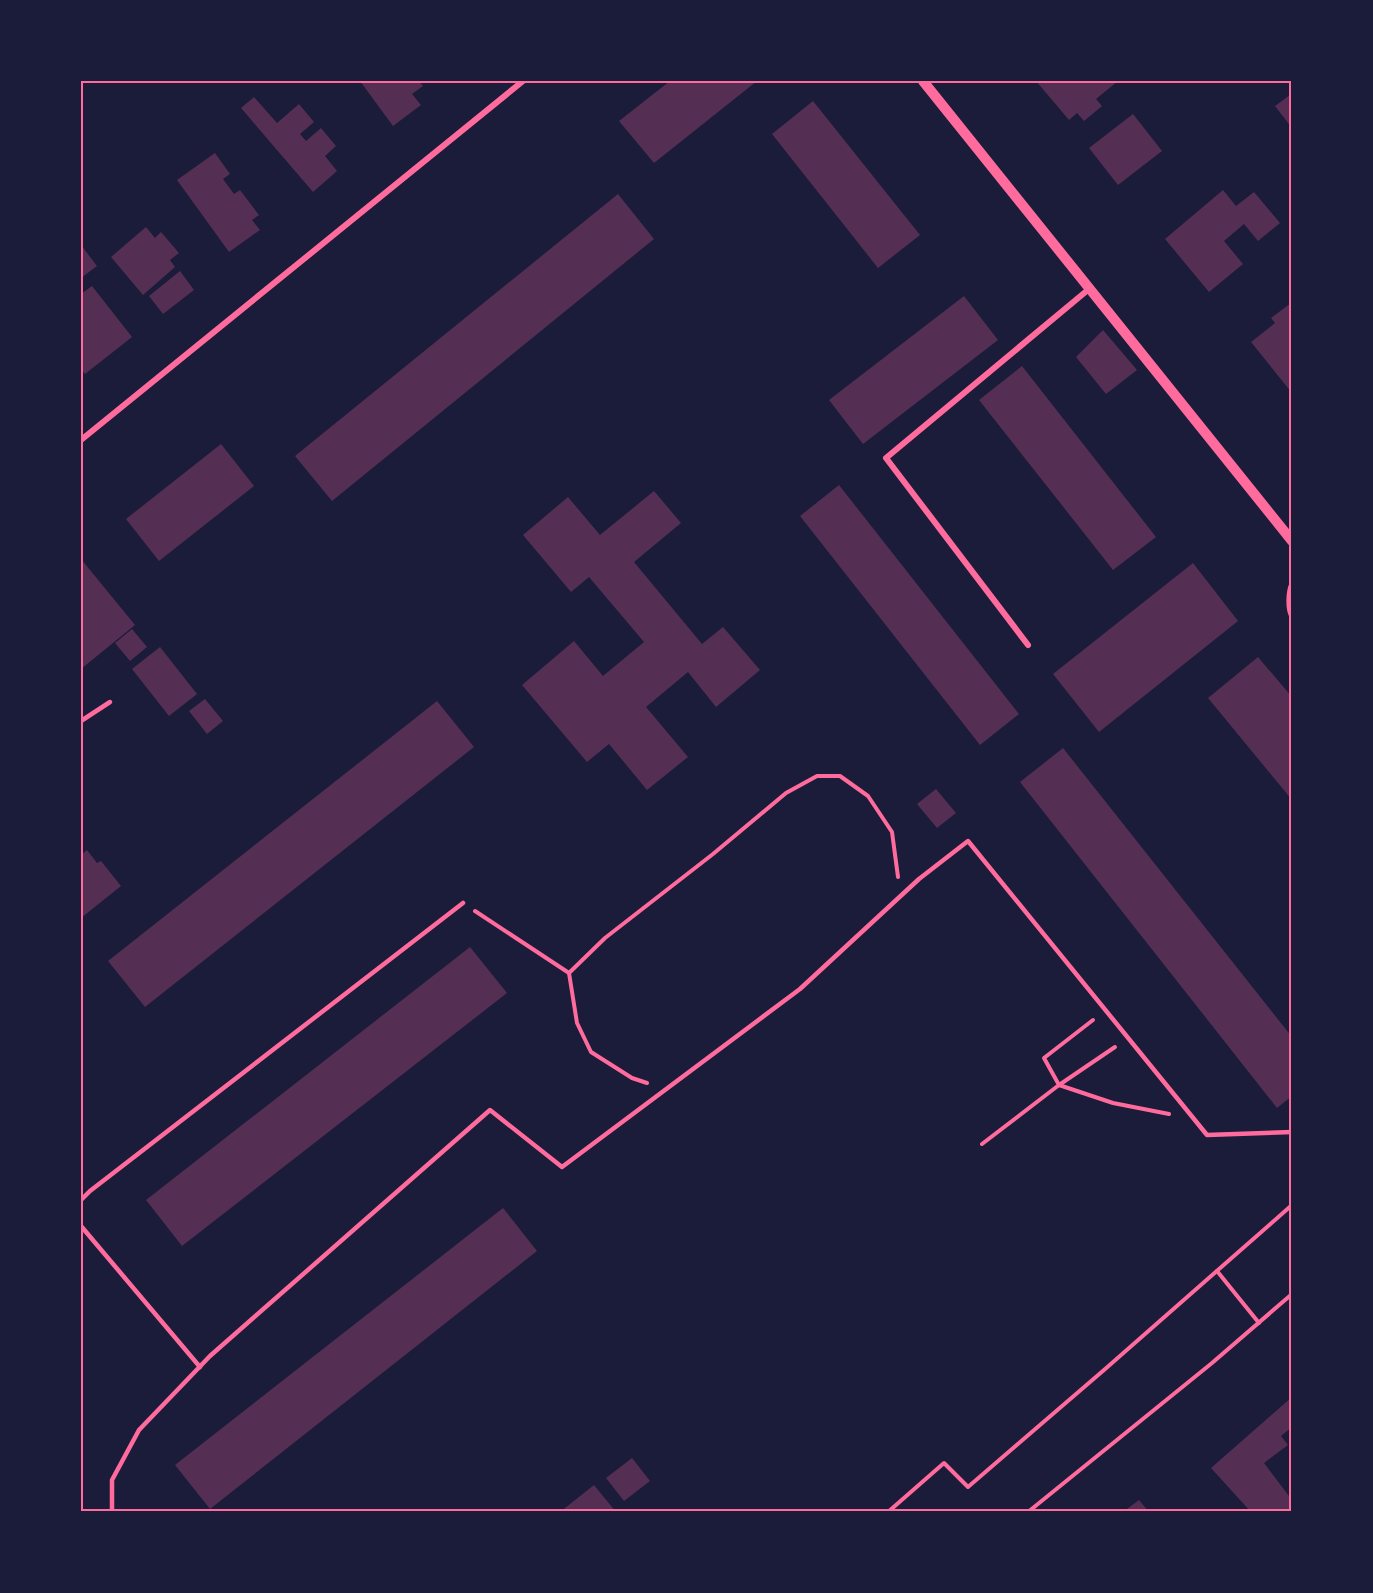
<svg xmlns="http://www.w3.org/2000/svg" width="1373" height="1593" font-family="'IBM Plex Serif',serif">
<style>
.building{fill:#542f53}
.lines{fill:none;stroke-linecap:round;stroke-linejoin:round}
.path{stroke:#ff6b9d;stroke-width:4}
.service{stroke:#ff6b9d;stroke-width:4.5}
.minor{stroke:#ff6b9d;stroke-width:6}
.tertiary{stroke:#ff6b9d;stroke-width:10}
.neatline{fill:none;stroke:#ff6b9d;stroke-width:2}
</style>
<rect width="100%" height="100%" fill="#1b1b3a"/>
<g class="building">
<polygon points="360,81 419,81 423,86 412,94 421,105 393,126"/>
<polygon points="670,81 757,81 654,163 619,121"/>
<polygon points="1036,81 1118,81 1096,99 1102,106 1084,121 1077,113 1069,120"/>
<polygon points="1290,95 1292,97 1292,128 1275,106"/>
<polygon points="254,97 277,123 299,104 314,122 300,134 306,141 321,128 336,146 325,156 337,171 313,192 241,108"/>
<polygon points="813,101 920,235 878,268 772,134"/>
<polygon points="1133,114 1162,151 1118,185 1089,148"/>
<polygon points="215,153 230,174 223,179 234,194 240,190 259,215 252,220 260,230 229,252 177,180"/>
<polygon points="1223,190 1236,206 1254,192 1280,223 1258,241 1244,224 1224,241 1243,264 1209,292 1165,239"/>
<polygon points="618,194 654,239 332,501 295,456"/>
<polygon points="146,227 155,238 161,232 179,253 170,260 175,267 143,295 111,257"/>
<polygon points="81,245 97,266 81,278"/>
<polygon points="180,271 194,290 163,314 149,296"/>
<polygon points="92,286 132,337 85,374 81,369 81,354 83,352 81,350 81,294"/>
<polygon points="964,296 998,340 863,444 829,400"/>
<polygon points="1291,303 1292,304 1292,393 1251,342 1275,323 1271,318"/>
<polygon points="1103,330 1137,370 1106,394 1076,357"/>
<polygon points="1022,366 1156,537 1113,570 979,400"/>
<polygon points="221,444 254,486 159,561 126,519"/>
<polygon points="839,485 1019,714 980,745 800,516"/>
<polygon points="654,491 681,523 634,562 702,644 723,627 760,670 716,707 688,672 646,707 688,757 647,790 609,744 587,762 522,685 574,641 603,676 644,642 589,577 571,592 523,535 568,497 600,535"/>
<polygon points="81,559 135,625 81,669"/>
<polygon points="1193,563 1238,621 1099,732 1053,674"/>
<polygon points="132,629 147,647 130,661 115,643"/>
<polygon points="160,647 197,694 169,716 132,669"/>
<polygon points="1258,657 1292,697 1292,800 1208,698"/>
<polygon points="205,699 223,721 207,734 189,711"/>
<polygon points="437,701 474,747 145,1007 108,961"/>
<polygon points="1063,748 1292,1037 1292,1096 1277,1108 1020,782"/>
<polygon points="936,789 956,813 937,828 917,804"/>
<polygon points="87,850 97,863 101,861 121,886 81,918 81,855"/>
<polygon points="470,947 507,993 182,1246 146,1200"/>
<polygon points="503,1208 537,1251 210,1509 175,1465"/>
<polygon points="1292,1397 1292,1427 1281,1436 1288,1445 1264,1463 1292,1500 1292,1512 1251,1512 1211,1468"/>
<polygon points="632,1458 650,1481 624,1501 606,1478"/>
<polygon points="594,1485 616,1512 560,1512"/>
<polygon points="1139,1500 1149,1512 1123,1512"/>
</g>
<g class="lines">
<g class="path">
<polyline points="475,911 569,973"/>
<polyline points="1093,1020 1044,1058 1059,1085 1115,1047"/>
<polyline points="647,1083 632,1078 591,1052 577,1023 569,973 605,938 713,854 786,793 817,776 840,776 868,796 892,832 898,877"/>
<polyline points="982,1144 1059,1085 1113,1103 1169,1114"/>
<polyline points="1217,1271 1259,1323"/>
<polyline points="888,1512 944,1463 968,1487 1104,1370 1292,1205"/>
<polyline points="1028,1512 1212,1363 1292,1294"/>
</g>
<g class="service">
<path d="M1292,583C1288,591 1287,609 1292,617"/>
<polyline points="81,721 110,702"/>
<polyline points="81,1200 90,1191 463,903"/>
<polyline points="81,1226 200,1367"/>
<polyline points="112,1512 112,1480 139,1430 210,1356 490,1110 562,1167 800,989 919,879 968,841 1207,1135 1292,1132"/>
</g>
<g class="minor">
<polyline points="81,440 523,81"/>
<polyline points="1028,645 886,458 1089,289"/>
</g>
<polyline class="tertiary" points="923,81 1292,541"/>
</g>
<rect width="1373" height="1593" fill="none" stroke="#1b1b3a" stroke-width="165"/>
<rect x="82" y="82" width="1208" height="1428" class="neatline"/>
</svg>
